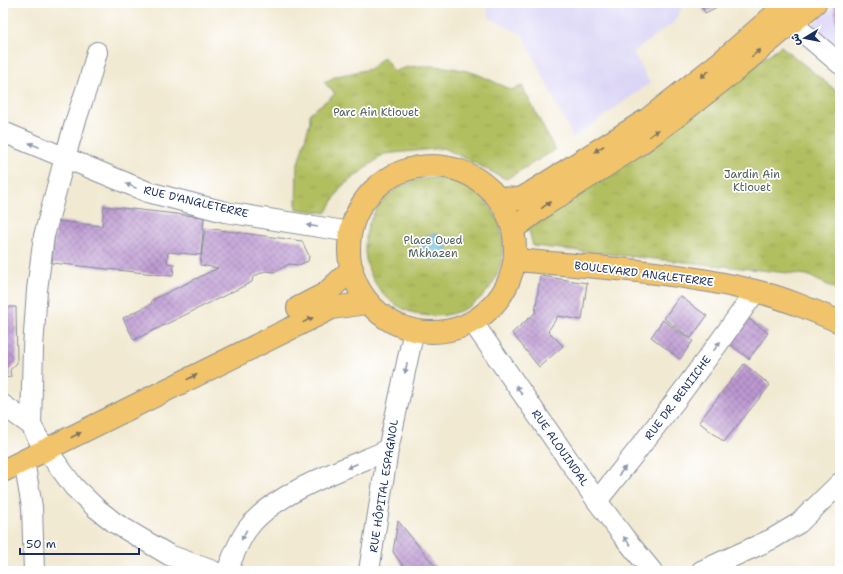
<svg xmlns="http://www.w3.org/2000/svg" width="843" height="574" font-family="'Shantell Sans','Playpen Sans Arabic',sans-serif">
<style>
.built{fill:#dcd6f6}
.park{fill:url(#park-tufts);stroke:#667760}
.water{fill:url(#water-rules);stroke:#3e759e}
.building{fill:url(#building-cross-hatch)}
.lines{fill:none;stroke-linecap:round;stroke-linejoin:round}
.minor-casing{stroke:#868c98;stroke-width:22}
.major-casing{stroke:#868c98;stroke-width:24}
.minor{stroke:#fff;stroke-width:20}
.major{stroke:#f1c36a;stroke-width:22}
.oneway{fill:#7b7263}
.oneway2{fill:#8d97ae}
.labels{text-anchor:middle;dominant-baseline:central;stroke-width:3.5;stroke-linejoin:round;paint-order:stroke}
.park-label{font-size:11px;fill:#50615f;stroke:#fff}
.street-label{font-size:11px;fill:#1b2f5e;stroke:#fff}
</style>
<defs>
<pattern id="park-tufts" width="24" height="20" patternUnits="userSpaceOnUse"><rect width="24" height="20" fill="#b2bf61"/><path d="M3 7l-1-3M5 7V3M7 7l1-3M15 17l-1-3M17 17v-4M19 17l1-3" fill="none" stroke="#98a457"/></pattern>
<pattern id="water-rules" width="6" height="5" patternUnits="userSpaceOnUse"><rect width="6" height="5" fill="#61bbde"/><path d="M0 2.5h6" fill="none" stroke="#4f98b7"/></pattern>
<pattern id="building-cross-hatch" width="8" height="8" patternUnits="userSpaceOnUse"><rect width="8" height="8" fill="#bb97d0"/><path d="M0 0l8 8M0 8l8-8" fill="none" stroke="#977cac"/></pattern>
</defs>
<rect width="100%" height="100%" fill="#fff"/>
<filter id="ink" filterUnits="userSpaceOnUse"><feTurbulence type="fractalNoise" baseFrequency=".025" numOctaves="2"/><feDisplacementMap in="SourceGraphic" scale="8" xChannelSelector="R" yChannelSelector="G"/><feConvolveMatrix kernelMatrix="1 2 1 2 8 2 1 2 1" color-interpolation-filters="sRGB"/></filter>
<filter id="wash" filterUnits="userSpaceOnUse"><feTurbulence type="fractalNoise" baseFrequency=".012" numOctaves="4" result="noise"/><feDisplacementMap in="SourceGraphic" scale="16" xChannelSelector="R" yChannelSelector="G"/><feGaussianBlur stdDeviation="0.9" result="paint"/><feColorMatrix in="noise" values="0 0 0 0 0 0 0 0 0 0 0 0 0 0 0 0 0 1.4 0 .05"/><feComposite in="paint" operator="in"/></filter>
<g filter="url(#wash)">
<rect width="100%" height="100%" fill="#f1e9d1"/>
<g class="built">
<polygon points="486,3 685,3 673,23 633,52 650,83 573,138 523,35 490,18"/>
<polygon points="840,3 840,54 809,27"/>
</g>
<g class="park">
<polygon points="781,46 840,94 840,291 807,275 533,246 528,227"/>
<path d="M384,57L394,72C413,61 457,67 477,74C489,79 500,85 511,90L522,86L555,150L506,179L444,148L384,154L341,187L326,213L296,209L297,167L310,122V113L335,94L324,82L337,76L370,69Z"/>
<circle cx="434" cy="247" r="69"/>
</g>
<circle class="water" cx="434" cy="247" r="13"/>
<g id="blocks">
<g class="building">
<polygon points="700,3 720,3 721,5 705,13"/>
<polygon points="835,3 840,3 840,33 837,31 834,4"/>
<polygon points="104,206 204,217 201,255 168,252 167,263 174,264 173,276 52,263 56,221 102,226"/>
<polygon points="205,228 302,241 309,256 308,261 299,265 289,264 274,272 265,271 253,277 252,282 134,340 123,318 151,304 152,300 218,268 200,265"/>
<polygon points="540,276 587,283 582,320 558,316 548,331 563,346 539,367 512,333 535,313"/>
<polygon points="680,296 707,316 691,338 664,318"/>
<polygon points="3,307 16,307 17,363 10,370 11,377 3,378"/>
<polygon points="745,316 768,333 749,359 727,342"/>
<polygon points="663,320 693,341 680,359 651,337"/>
<polygon points="744,364 770,385 724,442 699,422"/>
<polygon points="398,521 436,567 406,570 393,552"/>
</g>
</g>
</g>
<g filter="url(#ink)">
<use href="#blocks" fill-opacity="0" stroke="#868c98" stroke-width="1"/>
<g class="lines">
<g class="minor-casing">
<g id="minor">
<polyline points="792,23 840,64"/>
<polyline points="97,52 89,81 76,120 65,157 44,236 37,290 33,348 31,425 38,438 74,487 96,508 115,523 169,555 213,571"/>
<polyline points="3,132 148,192 225,212 351,232"/>
<polyline points="472,321 597,501 624,537 652,571"/>
<polyline points="3,405 31,425"/>
<polyline points="24,461 32,507 34,571"/>
<path d="M597,501C652,433 705,363 756,291"/>
<path d="M227,571C233,557 239,539 249,527C275,492 347,468 388,450"/>
<polyline points="369,571 388,450 414,330"/>
<polyline points="701,571 772,539 799,523 840,483"/>
</g>
</g>
<g class="major-casing">
<g id="major">
<circle cx="432" cy="249" r="83"/>
<polyline points="498,198 521,199 648,119 722,61 788,3"/>
<polyline points="514,228 545,205 638,145 677,116 733,72 815,3"/>
<path d="M515,260C595,267 676,271 755,291C784,298 812,310 840,322"/>
<polyline points="298,308 325,294 352,269"/>
<polyline points="3,471 332,308 366,303"/>
</g>
</g>
<use href="#minor" class="minor"/>
<use href="#major" class="major"/>
</g>
<defs><path id="oneway-solid" d="M-6-.8H1V-3.2L6.5 0L1 3.2V.8H-6Z"/></defs>
<g class="oneway">
<use href="#oneway-solid" transform="translate(756 53) rotate(-40)"/>
<use href="#oneway-solid" transform="translate(705 74) rotate(142)"/>
<use href="#oneway-solid" transform="translate(654 133) rotate(-36)"/>
<use href="#oneway-solid" transform="translate(599 149) rotate(147)"/>
<use href="#oneway-solid" transform="translate(546 205) rotate(-36)"/>
<use href="#oneway-solid" transform="translate(308 320) rotate(-26)"/>
<use href="#oneway-solid" transform="translate(192 377) rotate(-27)"/>
<use href="#oneway-solid" transform="translate(76 435) rotate(-27)"/>
</g>
<g class="oneway2">
<use href="#oneway-solid" transform="translate(34 145) rotate(-158)"/>
<use href="#oneway-solid" transform="translate(131 186) rotate(-158)"/>
<use href="#oneway-solid" transform="translate(312 226) rotate(-171)"/>
<use href="#oneway-solid" transform="translate(717 346) rotate(-54)"/>
<use href="#oneway-solid" transform="translate(406 368) rotate(102)"/>
<use href="#oneway-solid" transform="translate(519 390) rotate(-123)"/>
<use href="#oneway-solid" transform="translate(352 466) rotate(156)"/>
<use href="#oneway-solid" transform="translate(622 471) rotate(-51)"/>
<use href="#oneway-solid" transform="translate(244 535) rotate(117)"/>
<use href="#oneway-solid" transform="translate(627 541) rotate(-130)"/>
</g>
</g>
<g class="labels">
<g class="park-label">
<text x="376" y="112">Parc Ain Ktiouet</text>
<text x="752" y="174">Jardin Ain<tspan x="752" dy="13">Ktiouet</tspan></text>
<text x="433" y="240">Place Oued<tspan x="433" dy="13">Mkhazen</tspan></text>
</g>
<g class="street-label">
<text transform="translate(196 202) rotate(13)">RUE D'ANGLETERRE</text>
<text transform="translate(644 274) rotate(7)">BOULEVARD ANGLETERRE</text>
<text transform="translate(678 398) rotate(-53)">RUE DR. BENIICHE</text>
<text transform="translate(560 448) rotate(55)">RUE ALOUINDAL</text>
<text transform="translate(384 486) rotate(-81)">RUE HÔPITAL ESPAGNOL</text>
</g>
</g>
<rect width="843" height="574" fill="none" stroke="#fff" stroke-width="16"/>
<g transform="translate(805 38) rotate(260)" stroke="#ffffff" stroke-width="3" paint-order="stroke">
<path d="M0-3L7 15L0 10L-7 15Z" fill="#1b2f5e"/>
<text y="-6" font-size="11" font-weight="bold" text-anchor="middle" fill="#1b2f5e">ش</text>
</g>
<path d="M20 548v6h119v-6" fill="none" stroke="#1b2f5e" stroke-width="2"/>
<text x="26" y="548" font-size="12" fill="#1b2f5e" stroke="#ffffff" stroke-width="3" paint-order="stroke">50 m</text>
</svg>
